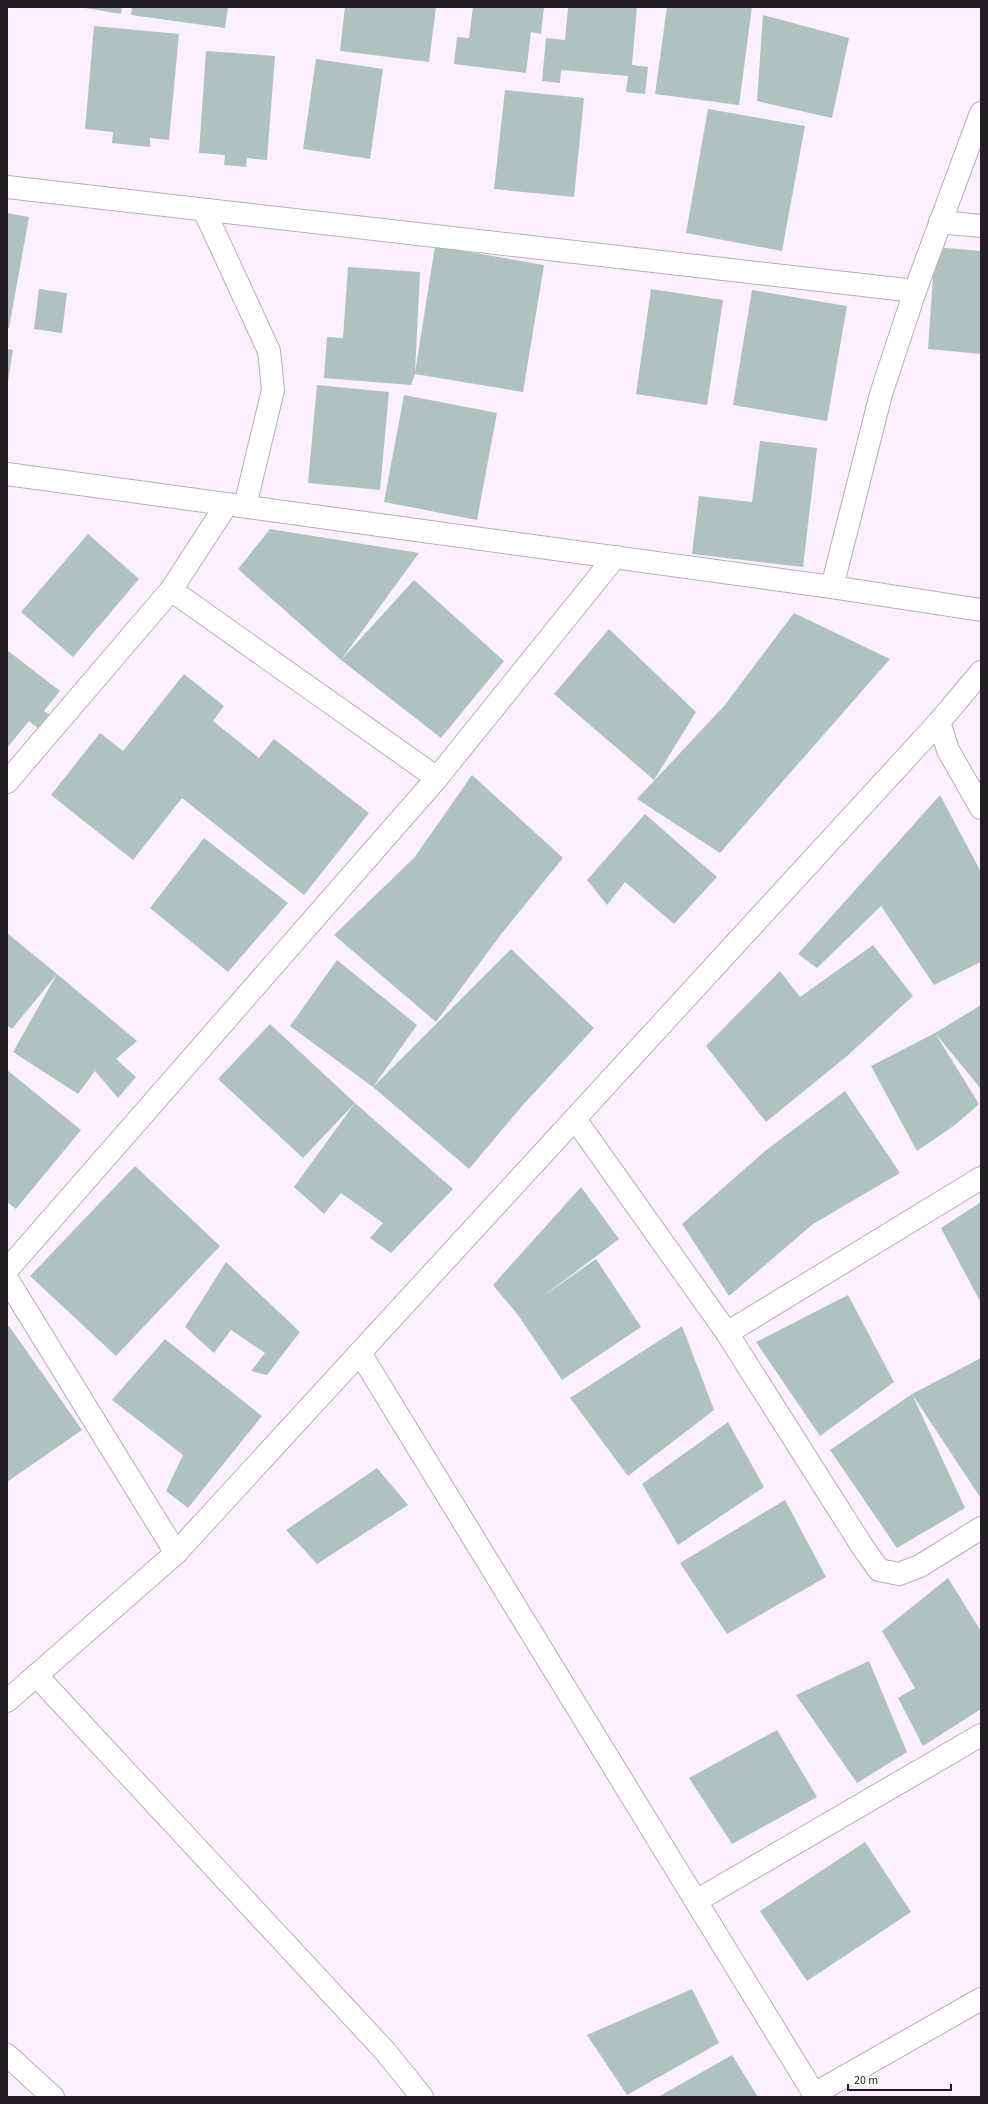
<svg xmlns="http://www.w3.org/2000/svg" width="988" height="2104" font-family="'Source Sans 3',sans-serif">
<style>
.building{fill:#aec3bf}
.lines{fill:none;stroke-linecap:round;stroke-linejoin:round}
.minor-casing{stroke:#b9acbb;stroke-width:24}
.tertiary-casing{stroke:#b9acbb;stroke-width:24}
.minor{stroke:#fff;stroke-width:22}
.tertiary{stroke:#fff;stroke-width:22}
</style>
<rect width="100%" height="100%" fill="#fcefff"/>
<g class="building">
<polygon points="79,7 122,7 121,14"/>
<polygon points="132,7 228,7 225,28 131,15"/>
<polygon points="345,7 436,7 429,62 340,51"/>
<polygon points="473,7 544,7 541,34 531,32 526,73 454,64 457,37 469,38"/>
<polygon points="568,7 637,7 632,65 648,67 645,94 626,92 628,76 561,70 560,83 542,81 546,38 565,40"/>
<polygon points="667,7 752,7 739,105 655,94"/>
<polygon points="763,15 849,38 832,118 757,101"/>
<polygon points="94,26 179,34 169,140 150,138 150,147 112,143 113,132 85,129"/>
<polygon points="206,51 275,56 267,160 247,158 246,167 224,165 225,155 199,153"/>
<polygon points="316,59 383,69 370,159 303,149"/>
<polygon points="505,90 584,98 574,197 494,189"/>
<polygon points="708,109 805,126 782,251 686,233"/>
<polygon points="7,213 29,217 9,328 7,328"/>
<polygon points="435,246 544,265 523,392 415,374 411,385 324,378 327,337 343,338 348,267 420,272 415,373"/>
<polygon points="935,247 981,251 981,354 928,349"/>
<polygon points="39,289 67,293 62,333 34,329"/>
<polygon points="651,289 723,300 707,405 636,394"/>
<polygon points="752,290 847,306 827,421 733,405"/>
<polygon points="7,349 13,350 8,381 7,381"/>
<polygon points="317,385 389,392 380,490 308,483"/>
<polygon points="404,395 497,413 477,520 384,502"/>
<polygon points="760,441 817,448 803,567 692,554 699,496 752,502"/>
<polygon points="270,529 419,553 341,660 238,569"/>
<polygon points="88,534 139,579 73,657 21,612"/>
<polygon points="414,580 504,661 441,738 341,660"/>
<polygon points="794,613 890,659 720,853 637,799 724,706"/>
<polygon points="609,629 696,712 654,780 554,694"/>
<polygon points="7,650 60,691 44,711 50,715 39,729 29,721 7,748"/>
<polygon points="184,674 224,706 213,721 259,758 274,739 369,813 304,895 182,798 133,860 51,795 100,733 123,751"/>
<polygon points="472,775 563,858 502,933 436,1022 334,935 414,858"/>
<polygon points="940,795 981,872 981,962 934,985 881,906 817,968 798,954"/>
<polygon points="645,814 717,877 674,924 625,882 607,905 587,880"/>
<polygon points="204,838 288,903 228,972 150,908"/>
<polygon points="7,933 57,974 12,1029 7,1025"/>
<polygon points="873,945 913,996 847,1056 766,1122 706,1046 780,971 800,997"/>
<polygon points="511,949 594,1028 522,1106 469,1169 373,1087"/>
<polygon points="337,960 417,1025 373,1087 290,1026"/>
<polygon points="57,974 137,1041 116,1059 136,1077 118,1098 95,1071 78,1094 13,1052"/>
<polygon points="981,1005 981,1089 935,1033"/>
<polygon points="270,1024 355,1103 303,1158 218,1079"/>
<polygon points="935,1033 979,1104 955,1125 917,1151 871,1066"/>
<polygon points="7,1070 81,1130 16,1209 7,1202"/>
<polygon points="845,1091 900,1173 813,1224 729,1296 682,1224 765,1151"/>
<polygon points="355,1103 453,1189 391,1253 370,1238 383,1223 341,1193 324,1214 294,1187"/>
<polygon points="135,1166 220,1246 116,1356 30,1276"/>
<polygon points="581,1187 619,1239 542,1297 596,1259 641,1327 562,1380 518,1315 493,1285"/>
<polygon points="981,1202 981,1303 941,1228"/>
<polygon points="226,1262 300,1332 267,1375 251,1371 265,1353 231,1330 214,1353 185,1327"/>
<polygon points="848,1295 894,1382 820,1436 756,1342"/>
<polygon points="9,1326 82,1430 7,1482 7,1327"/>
<polygon points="682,1326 714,1410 628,1476 570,1398"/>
<polygon points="165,1339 262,1416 188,1508 166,1491 183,1455 112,1400"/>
<polygon points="981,1358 981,1496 980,1497 912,1394"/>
<polygon points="912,1394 965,1508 897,1548 830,1450"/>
<polygon points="728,1422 764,1487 678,1545 642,1484"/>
<polygon points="377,1468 408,1505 317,1564 286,1530"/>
<polygon points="785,1500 826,1577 727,1634 680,1563"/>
<polygon points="948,1578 981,1631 981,1709 923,1746 898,1698 915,1688 882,1631"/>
<polygon points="869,1661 907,1752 857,1783 796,1695"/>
<polygon points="777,1730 817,1797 732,1844 689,1778"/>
<polygon points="865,1842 911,1912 807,1981 760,1911"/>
<polygon points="692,1989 719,2043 627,2095 587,2035"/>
<polygon points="732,2055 758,2097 658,2097"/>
</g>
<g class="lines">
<g class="minor-casing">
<g id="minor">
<polyline points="7,187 915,291"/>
<polyline points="204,210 269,351 273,390 245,506"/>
<polyline points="940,222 981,226"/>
<polyline points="7,474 832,587 981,610"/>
<polyline points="832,587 881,394 915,291 981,113"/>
<polyline points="171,590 437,778"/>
<polyline points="939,722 948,750 981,808"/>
<polyline points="7,782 171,590 227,504"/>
<polyline points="575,1119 727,1333 862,1546 879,1570 899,1574 920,1566 981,1528"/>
<polyline points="7,1270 437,778 615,557"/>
<polyline points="7,1279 176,1553"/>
<polyline points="727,1333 981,1178"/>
<polyline points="360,1353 816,2097"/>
<polyline points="36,1675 385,2051 422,2097"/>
<polyline points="696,1901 981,1735"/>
<polyline points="7,2055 53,2097"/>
<polyline points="814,2094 981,1999"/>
</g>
</g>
<g class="tertiary-casing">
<polyline id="tertiary" points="7,1701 176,1553 939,722 981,672"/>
</g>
<use href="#minor" class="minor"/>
<use href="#tertiary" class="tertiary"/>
</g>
<rect width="988" height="2104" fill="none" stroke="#221d22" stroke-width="16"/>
<path d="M848 2084v6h103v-6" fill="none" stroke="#221d22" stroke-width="2"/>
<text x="854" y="2084" font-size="12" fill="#221d22" stroke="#ffffff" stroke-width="3" paint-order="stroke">20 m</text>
</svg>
